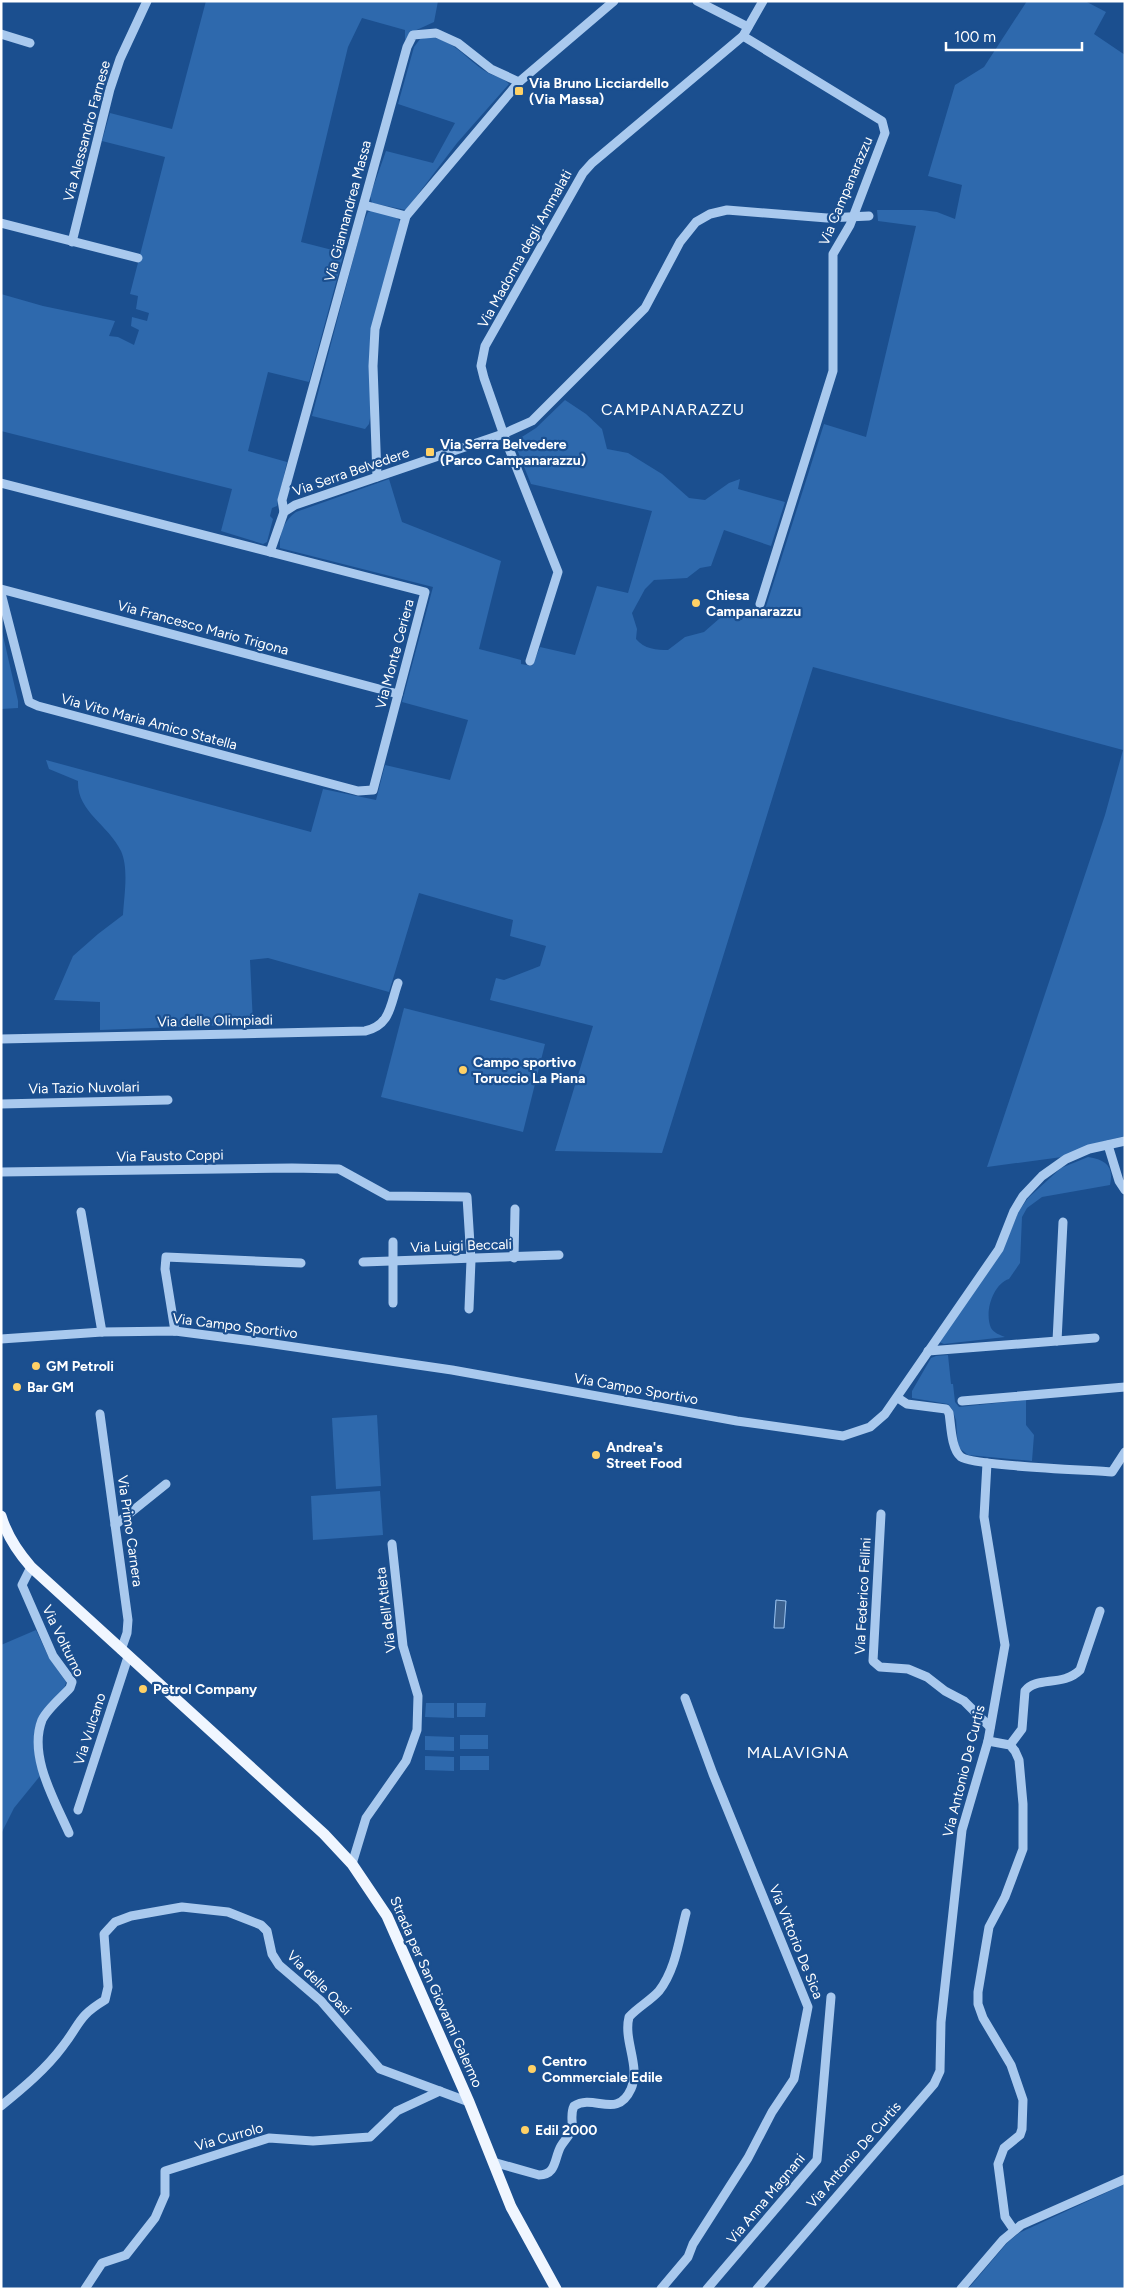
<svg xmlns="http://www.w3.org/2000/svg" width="1126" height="2290" font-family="Figtree,sans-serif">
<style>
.green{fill:#2e69ad}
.water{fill:#3c6290;stroke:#9cc4f0}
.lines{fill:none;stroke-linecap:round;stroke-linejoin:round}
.minor{stroke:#a9c9ee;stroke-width:9}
.major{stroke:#f0f6ff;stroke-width:11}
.poi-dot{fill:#ffd166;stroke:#1b4f8f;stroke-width:2}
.labels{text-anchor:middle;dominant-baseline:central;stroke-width:4.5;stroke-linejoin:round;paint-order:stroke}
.poi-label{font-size:14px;font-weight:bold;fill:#fff;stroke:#1b4f8f;text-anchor:start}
.street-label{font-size:14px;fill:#fff;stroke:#1b4f8f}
.quarter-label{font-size:16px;letter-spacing:1px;fill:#fff;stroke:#1b4f8f}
</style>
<rect width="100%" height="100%" fill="#1b4f8f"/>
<g class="green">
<polygon points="206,1 438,1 434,22 410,33 405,40 405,30 362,18 348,47 301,242 344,253 309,382 268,372 248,451 287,462 277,506 272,508 270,516 273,519 267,542 263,544 221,531 232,489 1,431 1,294 43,306 115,321 109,336 118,337 134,345 139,330 131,326 132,317 147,321 149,313 136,309 138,296 130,294 165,157 102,141 110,113 172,129"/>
<path d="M1027,1H1085L1106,12L1094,34L1125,55V1136L1089,1145L1062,1157L987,1167L1105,815L1123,750L813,667L662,1153L555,1151L593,1026L490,1000L496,978L504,980L540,966L546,946L510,936L513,920L419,893L389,992L268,958L250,960L253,1024L100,1030V1002L54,1000L73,956L98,934L123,915C124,896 129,869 121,851C108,824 77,812 78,781L49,769L46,760L311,832L323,789L376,800L385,765L450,780L468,720L402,702L433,587L280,548C279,534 284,520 296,512L389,479L402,522L501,561L479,649L521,660V664L532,666L540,647L575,655L597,586L628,593L652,511L531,484L514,442L536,428L565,400L586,414L602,429L607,449L628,453L662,474L689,498L705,500L729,483L740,479L738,489L785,502L771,546L724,530L711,566L700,568L687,578L654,580L645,589L632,613L637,629L636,639C644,649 657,650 668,650L685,637L704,632L720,618L727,616L742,620L744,615L762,619L824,424L866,437L916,226L878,221L877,210H922L937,212L955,219L962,185L928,176L955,85L984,67Z"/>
<path d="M429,37C453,39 466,59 485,71C492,76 503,77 509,84L457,143L406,210L372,203L370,196L386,151L433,163L455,123L398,104L414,47L420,39Z"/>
<polygon points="373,210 397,218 400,221 372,330 371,413 369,424 365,429 312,416 362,226 368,212"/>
<polygon points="1,627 18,701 18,708 1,709"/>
<polygon points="404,1008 545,1044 523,1132 381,1097"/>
<path d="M1088,1157C1106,1160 1114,1166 1110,1185L1042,1197L1027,1208L1022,1217L1020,1263L1009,1279C993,1284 984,1312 991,1328C994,1333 1000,1335 1005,1337L944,1344L939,1342L1001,1253L1019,1211L1028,1198L1061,1168Z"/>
<polygon points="948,1355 951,1384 953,1384 955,1402 959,1407 1026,1400 1026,1425 1034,1435 1032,1461 968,1455 958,1447 956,1420 952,1409 948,1404 912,1398 912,1391 931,1358 936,1356"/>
<polygon points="377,1415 381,1486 336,1489 332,1418"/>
<polygon points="380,1491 383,1535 313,1540 311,1496"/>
<path d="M36,1630L48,1656L66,1682C63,1698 46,1705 39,1718C32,1731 37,1763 40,1776L14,1808L1,1834V1645Z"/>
<polygon points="426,1703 454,1703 454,1718 425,1717"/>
<polygon points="457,1703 486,1703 485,1717 457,1717"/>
<rect x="460" y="1735" width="28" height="14"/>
<polygon points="425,1736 454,1737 454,1751 425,1750"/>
<polygon points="425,1756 454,1757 454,1771 425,1770"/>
<rect x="460" y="1756" width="29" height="14"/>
<polygon points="1125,2184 1125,2289 968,2289 1007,2243 1019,2233"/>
</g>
<polygon class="water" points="776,1600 786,1601 784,1628 774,1628"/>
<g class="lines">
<g class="minor">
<polyline points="697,1 748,27"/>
<polyline points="1,34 30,43"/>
<polyline points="743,36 882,121 885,133 850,225 833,254 833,371 760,604"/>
<polyline points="364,205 406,216"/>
<polyline points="1,223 138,258"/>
<polyline points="72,242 110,89 120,59 147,1"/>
<polyline points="377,477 373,366 375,329 406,216 519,82 614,1"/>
<polyline points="1,483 270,552 284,512 295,505 503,434 532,421 645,308 680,242 696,222 710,214 727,210 827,218 869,216"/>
<polyline points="284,512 282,500 407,47 413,35 436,33 458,43 491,69 519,82"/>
<polyline points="1,589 398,694"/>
<polyline points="1,593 29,702 38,706 358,791 373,790 425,592 270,552"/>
<polyline points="530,661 558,572 506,441 484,378 481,366 485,346 583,173 592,163 743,36 763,1"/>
<path d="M1,1039L365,1031C391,1025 390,1005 398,983"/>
<polyline points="1,1104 168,1100"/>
<polyline points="1108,1145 1119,1181 1125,1190"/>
<polyline points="1,1172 292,1168 339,1169 388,1196 467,1197 471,1260 469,1309"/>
<polyline points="81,1212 102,1332"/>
<polyline points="514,1258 515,1209"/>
<polyline points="363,1262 559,1255"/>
<polyline points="393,1303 393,1242"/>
<polyline points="175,1331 165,1269 166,1257 301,1263"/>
<polyline points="1,1339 102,1332 175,1331 267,1343 452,1370 737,1421 843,1436 870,1427 885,1414 999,1249 1014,1211 1023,1196 1042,1176 1066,1159 1089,1149 1125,1141"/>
<polyline points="1057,1341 1063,1222"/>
<polyline points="928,1351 1095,1338"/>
<path d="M898,1398L907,1404L946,1409L949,1413C951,1425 951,1449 961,1457C973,1466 1089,1470 1112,1472L1125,1452"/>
<polyline points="962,1401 1125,1387"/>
<polyline points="100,1414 128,1620 127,1633 121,1650"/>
<polyline points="881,1514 873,1661 880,1667 908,1669 927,1677 945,1691 964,1701 990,1727"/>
<polyline points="115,1525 166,1484"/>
<path d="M31,1567L22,1585L53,1656L72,1682L70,1688C62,1697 47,1709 42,1720C28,1756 55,1801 69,1833"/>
<polyline points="988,1741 1010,1745 1015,1751 1019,1760 1023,1804 1023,1849 1005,1897 989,1927 978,1992 978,2004 983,2018 1011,2065 1023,2100 1022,2129 1020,2135 1004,2148 998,2164 1005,2217 1014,2230"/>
<path d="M1010,1745L1022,1729L1025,1691C1036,1676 1063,1687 1080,1670L1100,1611"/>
<polyline points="78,1810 128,1657"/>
<polyline points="352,1864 366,1818 406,1761 417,1730 418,1696 403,1646 392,1544"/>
<path d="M1,2106C23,2088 46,2069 63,2046C81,2023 77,2017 105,2000L108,1987L104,1934L115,1922L131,1916L182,1907L228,1912L261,1925L267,1931L272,1954L279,1965L321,2001L380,2069L469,2102"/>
<path d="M493,2162L539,2175C557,2175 554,2158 561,2146C564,2141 570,2135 572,2129C573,2121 570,2114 574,2106C594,2093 617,2120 631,2089C641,2066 623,2041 629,2017C638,2007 650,2001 659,1991C676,1969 679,1939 686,1913"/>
<polyline points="85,2289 102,2263 126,2255 155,2218 165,2195 165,2171 269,2138 313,2141 370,2137 397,2111 440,2091"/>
<polyline points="661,2289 688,2257 693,2244 748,2158 772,2112 794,2079 808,2007 713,1774 685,1698"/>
<polyline points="707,2289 817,2160 831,1997"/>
<polyline points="757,2289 934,2084 940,2071 941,2022 962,1830 988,1741 1005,1645 984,1517 987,1463"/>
<polyline points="961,2289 1003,2240 1021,2225 1125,2179"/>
</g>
<path class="major" d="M1,1516C7,1536 17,1551 31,1567L324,1834L352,1864L387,1916L469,2102L511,2207L556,2289"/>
</g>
<g class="poi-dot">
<rect x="514" y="86" width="10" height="10" rx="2.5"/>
<rect x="425" y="447" width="10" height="10" rx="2.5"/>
<circle cx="696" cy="603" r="5"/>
<circle cx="463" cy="1070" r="5"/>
<circle cx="36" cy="1366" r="5"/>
<circle cx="17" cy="1387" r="5"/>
<circle cx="596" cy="1455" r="5"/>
<circle cx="143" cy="1689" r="5"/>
<circle cx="532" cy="2069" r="5"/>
<circle cx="525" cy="2130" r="5"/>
</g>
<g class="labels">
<g class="poi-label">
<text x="529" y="83">Via Bruno Licciardello<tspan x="529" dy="16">(Via Massa)</tspan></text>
<text x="440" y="444">Via Serra Belvedere<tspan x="440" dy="16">(Parco Campanarazzu)</tspan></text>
<text x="706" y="595">Chiesa<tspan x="706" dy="16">Campanarazzu</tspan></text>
<text x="473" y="1062">Campo sportivo<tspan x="473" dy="16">Toruccio La Piana</tspan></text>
<text x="46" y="1366">GM Petroli</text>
<text x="27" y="1387">Bar GM</text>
<text x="606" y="1447">Andrea's<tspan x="606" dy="16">Street Food</tspan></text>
<text x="153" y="1689">Petrol Company</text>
<text x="542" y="2061">Centro<tspan x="542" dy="16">Commerciale Edile</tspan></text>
<text x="535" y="2130">Edil 2000</text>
</g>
<g class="street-label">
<text transform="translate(87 131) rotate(-75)">Via Alessandro Farnese</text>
<text transform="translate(846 191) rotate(-67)">Via Campanarazzu</text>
<text transform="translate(348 211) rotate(-75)">Via Giannandrea Massa</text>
<text transform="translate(525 249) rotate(-61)">Via Madonna degli Ammalati</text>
<text transform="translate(351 472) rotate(-19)">Via Serra Belvedere</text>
<text transform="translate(203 628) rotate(15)">Via Francesco Mario Trigona</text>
<text transform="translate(395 654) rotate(-75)">Via Monte Ceriera</text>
<text transform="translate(149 722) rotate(15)">Via Vito Maria Amico Statella</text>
<text transform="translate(215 1021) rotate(-1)">Via delle Olimpiadi</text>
<text transform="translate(84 1088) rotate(-1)">Via Tazio Nuvolari</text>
<text transform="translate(170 1156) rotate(-1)">Via Fausto Coppi</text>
<text transform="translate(461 1246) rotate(-2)">Via Luigi Beccali</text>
<text transform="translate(235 1326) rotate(7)">Via Campo Sportivo</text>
<text transform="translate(636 1389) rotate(10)">Via Campo Sportivo</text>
<text transform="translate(130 1531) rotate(82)">Via Primo Carnera</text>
<text transform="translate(863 1596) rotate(-87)">Via Federico Fellini</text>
<text transform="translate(386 1610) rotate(-97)">Via dell'Atleta</text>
<text transform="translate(63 1641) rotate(64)">Via Volturno</text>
<text transform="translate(90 1729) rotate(-72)">Via Vulcano</text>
<text transform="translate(964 1771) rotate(-76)">Via Antonio De Curtis</text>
<text transform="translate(796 1942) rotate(68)">Via Vittorio De Sica</text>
<text transform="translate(319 1983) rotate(45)">Via delle Oasi</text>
<text transform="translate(436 1992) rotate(66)">Strada per San Giovanni Galermo</text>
<text transform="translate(229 2137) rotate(-16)">Via Currolo</text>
<text transform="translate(854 2155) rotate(-49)">Via Antonio De Curtis</text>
<text transform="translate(766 2199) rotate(-50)">Via Anna Magnani</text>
</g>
<g class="quarter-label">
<text x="673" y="409">CAMPANARAZZU</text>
<text x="798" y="1752">MALAVIGNA</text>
</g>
</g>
<rect width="1126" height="2290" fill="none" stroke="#ffffff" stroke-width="5"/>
<path d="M946 42v8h136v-8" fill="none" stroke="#ffffff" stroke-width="2.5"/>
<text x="954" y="42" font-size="15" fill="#ffffff" stroke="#1b4f8f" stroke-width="4" paint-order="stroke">100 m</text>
</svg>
